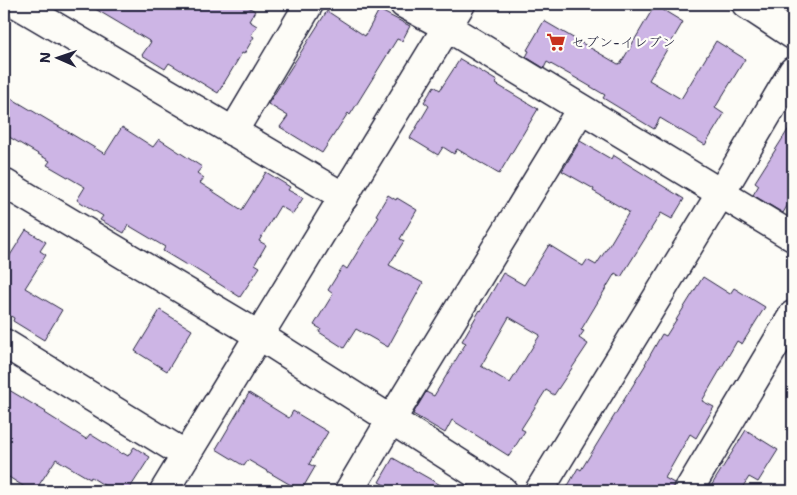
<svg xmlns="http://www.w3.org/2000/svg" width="797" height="495" font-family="'Shantell Sans','Klee One',sans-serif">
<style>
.building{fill:#cdb5e5;stroke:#22223b;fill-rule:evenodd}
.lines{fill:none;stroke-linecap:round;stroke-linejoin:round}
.minor-casing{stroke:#22223b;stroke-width:31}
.minor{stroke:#fdfcf7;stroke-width:28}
.labels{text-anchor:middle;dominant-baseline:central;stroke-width:4.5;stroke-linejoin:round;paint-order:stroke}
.poi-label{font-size:14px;fill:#22223b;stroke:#fdfcf7;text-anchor:start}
</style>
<rect width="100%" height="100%" fill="#fdfcf7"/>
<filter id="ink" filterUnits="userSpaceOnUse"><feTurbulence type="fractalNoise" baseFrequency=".02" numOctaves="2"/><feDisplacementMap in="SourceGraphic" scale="10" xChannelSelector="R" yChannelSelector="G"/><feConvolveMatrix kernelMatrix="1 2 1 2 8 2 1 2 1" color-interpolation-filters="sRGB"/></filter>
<g filter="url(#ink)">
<g class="building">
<polygon points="87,4 243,4 255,11 249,21 257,26 251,35 254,37 244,54 242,53 218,93 169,63 165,69 142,55 151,42"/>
<polygon points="655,5 683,22 649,80 681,99 716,41 745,59 715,108 724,114 705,145 660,118 654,129 603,98 605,95 574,77 547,62 544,68 526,57 529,51 527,50 544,21 618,64 621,63"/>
<polygon points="379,10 410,26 402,41 397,39 350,115 348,113 322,153 280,127 288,116 268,104 327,11 365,36"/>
<polygon points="460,59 497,81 496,84 538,109 499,174 457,149 454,154 443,147 438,155 410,138 429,106 424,102 434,86 440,90"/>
<polygon points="4,94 105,154 122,127 153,147 159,139 202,167 197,173 204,178 200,183 242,210 266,172 290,187 288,190 303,198 293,214 280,206 259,241 266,245 255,264 260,267 240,297 189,265 188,266 163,251 165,247 128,225 124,233 100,220 103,216 77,200 85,187 47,165 50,161 4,134"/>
<polygon points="793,122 793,196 783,213 753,195 759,185 755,182"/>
<path d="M580,141L611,159L613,155L684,199L672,219L661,213L621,277L615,273L581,330L584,331L579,338L588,344L554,395L546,390L521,429L525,431L509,456L452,420L445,433L413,414L426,392L434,396L466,343L462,341L480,310L481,311L503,273L524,285L549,245L583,266L587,260L596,265L610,244L629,212L593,191L594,189L562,171ZM509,317L540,335L510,383L481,366Z"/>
<polygon points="388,195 396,200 397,198 417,210 400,239 404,241 389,265 423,283 388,347 356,329 344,348 319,332 321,329 314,325 333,294 328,290 343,266 347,269 379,217 376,215"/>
<polygon points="26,230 46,242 40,251 46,255 25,288 62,310 44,340 13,321 14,318 4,312 4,265"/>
<polygon points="703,277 730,294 734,288 765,307 742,344 737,341 702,401 714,407 696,438 690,434 665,478 674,483 672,491 565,491 578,468 581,470 646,364 645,364 662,334 666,336"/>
<polygon points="160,310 192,330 167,371 135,351"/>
<polygon points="4,387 46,412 45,413 86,439 90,434 122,454 123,453 128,456 134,447 150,457 128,491 113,491 91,477 90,479 56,459 35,491 31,491 4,474"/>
<polygon points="249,393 289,418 293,411 328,432 309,464 315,467 301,491 248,460 244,466 216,449"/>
<polygon points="746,430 778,450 758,482 749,477 740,491 708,491"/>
<polygon points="393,458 451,491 396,491 379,482"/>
</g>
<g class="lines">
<g class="minor-casing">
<g id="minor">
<polyline points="17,4 344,197"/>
<polyline points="404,4 447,27 793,237"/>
<polyline points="746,4 793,35"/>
<polyline points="233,132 309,4"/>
<polyline points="4,183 260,336 503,491"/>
<polyline points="4,343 186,455"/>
<polyline points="164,491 461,4"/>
<polyline points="349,491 391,420 581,109"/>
<polyline points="539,491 721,193 793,71"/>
<polyline points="688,491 793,315"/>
</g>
</g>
<use href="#minor" class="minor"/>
</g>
</g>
<defs>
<g id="supermarket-bare" transform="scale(1.5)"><path d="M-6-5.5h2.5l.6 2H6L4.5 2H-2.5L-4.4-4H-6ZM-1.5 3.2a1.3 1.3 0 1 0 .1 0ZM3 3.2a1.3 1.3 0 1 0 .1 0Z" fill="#c8321e" stroke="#fdfcf7" stroke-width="2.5" paint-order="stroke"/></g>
</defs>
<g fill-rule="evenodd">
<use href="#supermarket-bare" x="556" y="42"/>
</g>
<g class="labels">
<g class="poi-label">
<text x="571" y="42">セブン-イレブン</text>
</g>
</g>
<rect width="797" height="495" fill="none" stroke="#fdfcf7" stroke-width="20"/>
<rect x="10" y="10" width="777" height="475" fill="none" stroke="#22223b" stroke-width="2" filter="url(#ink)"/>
<g transform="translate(58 58) rotate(272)" stroke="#fdfcf7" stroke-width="4" paint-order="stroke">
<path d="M0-4L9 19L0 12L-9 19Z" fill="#22223b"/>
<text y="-8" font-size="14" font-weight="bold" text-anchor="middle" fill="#22223b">N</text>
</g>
</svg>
